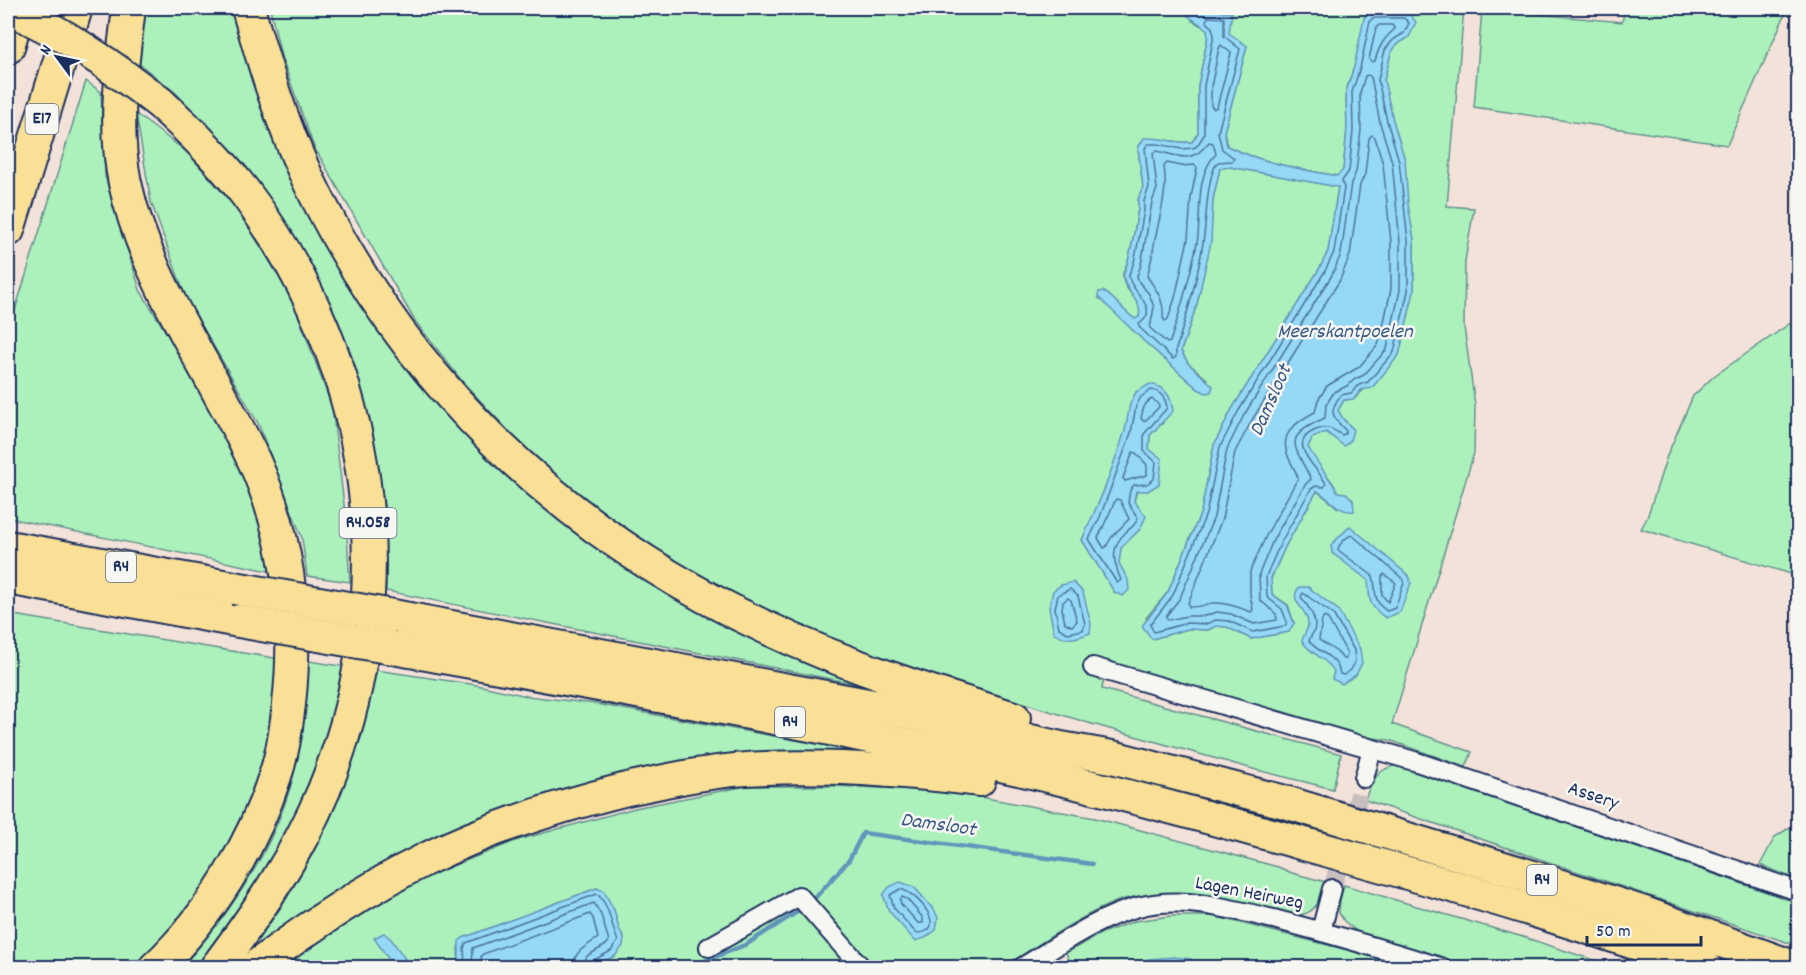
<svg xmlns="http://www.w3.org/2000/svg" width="1806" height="975" font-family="Dekko,sans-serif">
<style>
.green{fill:#acf1bc;stroke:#64908d;stroke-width:1.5;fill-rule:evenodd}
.water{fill:#95d9f7;stroke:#6495ba;stroke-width:1.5}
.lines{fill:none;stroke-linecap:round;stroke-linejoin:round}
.shore{stroke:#4c739b;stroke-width:1.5}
.stream{stroke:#6495ba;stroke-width:4.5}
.street-tunnel{stroke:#c8bec0;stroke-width:18;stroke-dasharray:18 9;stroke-linecap:butt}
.street-casing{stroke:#1b2f5e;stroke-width:22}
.highway-casing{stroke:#1b2f5e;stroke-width:36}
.street{stroke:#f6f6f2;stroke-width:18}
.highway{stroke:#f9e096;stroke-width:32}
.highway-bridge-casing{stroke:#1b2f5e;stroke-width:36;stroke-linecap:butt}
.highway-bridge{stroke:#f9e096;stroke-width:32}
.labels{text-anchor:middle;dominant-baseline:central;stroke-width:5;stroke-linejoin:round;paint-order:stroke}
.shield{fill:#f6f6f2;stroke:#5d6b8a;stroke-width:1.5}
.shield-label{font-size:18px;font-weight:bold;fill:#1b2f5e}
.street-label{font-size:20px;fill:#1b2f5e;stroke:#f6f6f2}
.water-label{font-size:21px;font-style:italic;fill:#3a5a84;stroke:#f6f6f2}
</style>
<rect width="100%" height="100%" fill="#f3e2d9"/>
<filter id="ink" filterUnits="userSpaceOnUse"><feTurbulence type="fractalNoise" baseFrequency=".0167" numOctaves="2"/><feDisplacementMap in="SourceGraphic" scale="12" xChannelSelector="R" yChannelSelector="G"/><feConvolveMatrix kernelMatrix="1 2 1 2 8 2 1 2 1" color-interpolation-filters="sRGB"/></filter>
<g filter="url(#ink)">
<g class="green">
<polygon points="146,8 241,8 327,234 599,543 912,695 386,591 385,512 373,434 338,320 290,231 253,177 176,93 137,62"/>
<path d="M270,8H1464L1447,206L1474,208L1465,261L1464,327L1475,405L1474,453L1392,724L1472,752L1466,767L1389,740L1349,735L1107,663L1102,689L1341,754L1333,789L1253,769L1092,724L964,685L871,655L765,610L680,564L621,525L558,477L512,435L462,381L415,321L314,147L281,56ZM1191,20L1247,46L1224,132L1227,146C1262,163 1300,169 1337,176L1343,171L1347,129L1346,91L1354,67L1409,37L1396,45L1391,53L1384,80L1414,240V291L1399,355L1354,399L1344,400L1338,410L1343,419L1353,429L1344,445L1326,432L1312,438L1308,447C1311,453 1314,459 1318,465C1332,483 1338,482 1338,508L1317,491L1286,545L1271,579L1272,594L1288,605L1294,623L1288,632L1251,639L1227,627L1216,626L1208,630L1188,629L1152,639L1146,618L1168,592L1201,512L1214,445L1232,409L1320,268L1328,251L1338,187L1230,167L1220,168L1213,199L1210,242L1197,304L1181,351L1188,363L1207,379L1198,389L1145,342L1099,297V292C1116,298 1121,310 1135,319L1139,317C1144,298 1121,292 1123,274C1123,270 1127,265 1128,261C1133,244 1135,226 1138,209V200L1143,187L1138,148L1144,139C1161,137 1176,144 1192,142L1198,133V86L1208,36L1207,29ZM1136,392L1163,423L1150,435L1149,449L1134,501L1140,529L1121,547L1115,593L1082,540C1099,506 1113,469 1125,432C1129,419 1130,406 1136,392Z"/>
<polygon points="1625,8 1788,8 1727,145 1474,107 1482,9 1622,22"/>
<polygon points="86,81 101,92 105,176 140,290 218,417 253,493 274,572 8,518 8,333"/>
<polygon points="136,114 188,153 241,214 292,298 332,407 346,521 350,582 307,576 302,538 258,423 186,298 151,202"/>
<polygon points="1798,318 1798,576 1641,529 1647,518 1667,456 1693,396 1714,376"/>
<polygon points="8,614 280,659 272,740 262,780 222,868 153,950 136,967 8,967"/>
<path d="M309,661L347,667C344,684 342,704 336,721C307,808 258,898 198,967L181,968C227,917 270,855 290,788C302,747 307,704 309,661Z"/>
<polygon points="376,670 477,685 527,696 596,704 844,749 910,763 623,780 237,968 284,903 313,853 341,790 362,735"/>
<path d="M1398,765L1798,903V946L1365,800C1371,781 1378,768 1398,765Z"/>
<path d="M746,786H833L948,791L1095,818L1278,867L1292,873L1326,882C1322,894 1318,910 1304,914C1289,920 1246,901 1228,898C1199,894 1145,891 1118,901C1079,916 1039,945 1003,967H591L615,956L624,939L619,929L614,910L597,888L463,938L458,948L459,967L280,968L327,935L422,878L518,840L635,808Z"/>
<polygon points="1798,822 1798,880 1760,865 1775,837"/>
<polygon points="1344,885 1523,937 1615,967 1471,967 1360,934 1344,921 1339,913 1340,900"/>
<polygon points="1171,916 1213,916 1415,967 1072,968 1066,953 1102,933 1135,921"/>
</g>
<g class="water">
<path d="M1192,10L1232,12L1229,33L1247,46L1224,132L1227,146C1262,163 1300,169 1337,176L1343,170L1347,129L1346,91L1354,67L1364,18L1369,12H1408L1416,22L1409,37L1396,45L1391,53L1384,80L1393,120L1405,160L1408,204L1414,240V291L1399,355L1372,388L1361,390L1354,399L1344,400L1338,410L1343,419L1353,429L1350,441L1344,446L1326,432L1312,438L1308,447C1317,463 1328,476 1338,492L1346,493L1353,500L1354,511C1338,513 1330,498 1317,491L1286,545L1271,578L1272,594L1287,605L1294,623L1289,632L1251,639L1227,627L1216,626L1208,630L1188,629L1152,639L1142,626L1168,592L1201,512L1214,445L1232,409L1320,268L1328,251L1338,187L1230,167L1220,168L1213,199L1211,242L1197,304L1181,351L1188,363L1213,386L1211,392L1206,393L1198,389L1145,342L1098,297L1099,292L1103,291C1116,299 1123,311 1135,319L1139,317C1143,301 1127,293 1124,279C1122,271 1127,267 1128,261C1133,244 1135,226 1138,209V200L1143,187L1138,148L1144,138C1161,137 1176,144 1192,142L1198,133V86L1208,36L1207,29L1188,16Z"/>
<path d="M1150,384C1166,387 1171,396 1173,411L1150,435L1149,449L1162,459L1159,484L1148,491H1136L1134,501L1146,516L1140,529L1121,548L1119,563L1128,580L1129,590L1123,596L1115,593L1082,540L1105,488L1125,431L1130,404L1136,392Z"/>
<path d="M1350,526L1409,576L1411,583L1400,612L1386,618C1367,606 1370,599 1368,580L1332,553L1331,545Z"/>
<path d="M1073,582L1083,592L1091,624L1090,633C1075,639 1068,641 1054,633L1049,608L1053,591L1061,585Z"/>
<path d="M1299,587H1308L1338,610L1360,649L1362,663L1356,675L1342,684L1332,679L1334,671C1326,658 1310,654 1302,641C1303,634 1309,630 1308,622C1306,606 1288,603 1299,587Z"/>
<polygon points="900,882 914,887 935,911 938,918 936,930 925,938 915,941 889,911 883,895 889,887"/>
<polygon points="597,888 604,891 614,910 619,929 624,939 623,946 615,956 591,967 459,967 459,941 463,938"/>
<polygon points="384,933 391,939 411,967 394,967 374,938"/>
<polygon points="1174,957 1191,959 1201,967 1127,967 1149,959"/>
</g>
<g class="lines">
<g class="shore">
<path d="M1208,17L1224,18V36L1240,49L1218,132L1222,149L1234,158L1232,161L1218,162C1209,171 1207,202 1206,215C1203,261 1190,305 1176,349V357L1173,359L1139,327V324C1163,308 1128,291 1129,275C1130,271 1133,266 1134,262C1138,245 1141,227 1144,210V201L1149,187L1145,148L1148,144H1158L1182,149L1193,148L1197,146L1204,135V86L1214,35L1212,27L1206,21Z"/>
<path d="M1373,18H1404L1409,23L1404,33L1393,40L1385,50L1378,80L1387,121L1399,161L1408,241V291L1394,352L1368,382L1359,385L1351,393L1341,395C1328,411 1332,417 1346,431L1345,434L1342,435C1332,429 1328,425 1316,430C1283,443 1320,469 1326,484L1324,487L1316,486L1311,489L1281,542L1266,576L1267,597L1282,609L1287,622L1285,626L1253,632L1229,621L1216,620L1206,624L1187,623L1154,632L1150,625L1173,595L1206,514L1220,447L1238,412L1325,271L1334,252L1344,188L1342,181L1349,171L1353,130L1352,92L1360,68L1370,21Z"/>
<path d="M1379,25H1392L1395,29C1384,38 1379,46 1375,61L1372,62L1369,59L1376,28Z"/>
<polygon points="1221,45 1231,53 1217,107 1214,109 1211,106 1211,87 1219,48"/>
<path d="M1368,75L1371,77L1380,123L1392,162L1400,242V290L1387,349L1364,375L1355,379L1347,386L1334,392L1326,405L1325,418C1281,437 1294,445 1311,479L1305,485L1274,538L1259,574L1260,600L1276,614L1277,620L1254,624L1231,614L1217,612L1204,616H1187L1168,620L1166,616L1180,598L1214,517L1227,449L1244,415L1332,275L1341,254L1351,183L1356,172L1361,130L1360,93L1365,76Z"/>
<path d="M1372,135L1375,137L1383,164L1391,242V289L1384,322L1378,345L1359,367L1327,386L1318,400L1315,412C1298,421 1278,433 1288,456C1291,464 1296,471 1298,478L1267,534L1250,571V595L1253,610L1251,612C1239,607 1226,602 1213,603C1204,605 1199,607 1189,607L1188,603L1222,519L1235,452L1252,420L1340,280L1350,255L1360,185L1365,174L1369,138Z"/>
<path d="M1209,142L1213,143L1216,154C1194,176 1202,215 1197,243C1190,276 1181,309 1170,342L1167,343L1150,328L1154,307L1149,294L1139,282L1137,276L1141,265L1152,202L1157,189L1153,153L1157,151C1181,157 1192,164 1209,142Z"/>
<path d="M1167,163L1181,166L1195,165L1197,168L1191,197L1188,239L1175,298L1168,319L1165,321L1163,318C1165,300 1156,290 1147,276C1151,264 1153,252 1155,239C1160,215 1168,191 1164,166Z"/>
<path d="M1151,390C1161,391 1166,399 1167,408L1144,434V451L1156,462L1154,479L1147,484L1134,485L1130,490L1128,503L1138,518C1135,525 1132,527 1126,532C1110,547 1113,562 1121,580L1117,583L1089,539L1100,517L1131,433L1136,406L1141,397Z"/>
<path d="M1152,399L1158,403L1159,407L1146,420L1143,421L1141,418C1143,409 1144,403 1152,399Z"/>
<polygon points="1133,452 1136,453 1147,465 1147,475 1125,481 1123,478"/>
<polygon points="1116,499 1120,500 1129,519 1111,538 1106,547 1104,548 1098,538"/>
<path d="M1352,535L1404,580V583L1395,608L1387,611C1372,602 1377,590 1373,576L1338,550C1338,545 1347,536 1352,535Z"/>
<polygon points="1384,574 1396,583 1388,602 1382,595 1382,577"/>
<polygon points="1070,589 1078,596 1085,624 1083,630 1068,633 1059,628 1055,608 1058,595"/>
<path d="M1303,593L1333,614L1354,650L1355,662L1351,670L1344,675L1340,674C1337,655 1319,654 1309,641C1310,637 1312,635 1314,631C1318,619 1308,606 1301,597Z"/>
<polygon points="1068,598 1071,600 1077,621 1072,626 1065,623 1062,609 1063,602"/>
<polygon points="1324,617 1328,619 1347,653 1346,659 1343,659 1337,652 1319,640 1322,620"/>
<path d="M900,889C919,893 950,933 916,933L894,908L890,895Z"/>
<polygon points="902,897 907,899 923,918 923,923 918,923 901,904 900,900"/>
<path d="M465,968L464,948L466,943L597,894C610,905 611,926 618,941L611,951L592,961L590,968"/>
<polyline points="472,968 473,948 594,903 601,915 609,941 606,945 587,956 582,968"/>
<path d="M482,968L481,956L483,954L590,914L593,918L598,938C586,947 574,950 573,968"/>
</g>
<g class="stream">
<polyline points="813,900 849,860 863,833 1092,864"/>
<polyline points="688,968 747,944 797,912"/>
</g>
<polyline class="street-tunnel" points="1332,889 1364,778"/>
<g class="street-casing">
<g id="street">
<polyline points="1093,667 1414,761 1798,891"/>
<polyline points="1364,778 1372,749"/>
<polyline points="1321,931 1332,889"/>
<polyline points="709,947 799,896 862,968"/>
<path d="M1021,968C1058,946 1096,918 1138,907C1184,895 1236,910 1281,921C1335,935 1389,951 1443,968"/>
</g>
</g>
<g class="highway-casing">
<g id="highway">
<path d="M129,8C122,65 113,125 125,183C147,284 211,368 254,461C289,538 298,621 289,704C286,728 283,753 275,776C252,847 210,916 155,968"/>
<path d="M248,8C264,64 281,121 306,175C402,379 561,532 765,627C845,665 929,692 1014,718"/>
<polyline points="8,47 19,8"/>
<path d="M160,103C191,131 221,161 246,194C375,366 405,591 324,790C297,855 258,912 216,968"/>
<polyline points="8,230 76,8"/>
<polyline points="8,547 234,588"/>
<polyline points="8,578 239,621"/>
<polyline points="393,616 905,712 1061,748 1112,757 1285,802 1530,876 1644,913 1796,968"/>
<path d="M393,648C605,686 817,723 1027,771C1118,792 1207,817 1297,842C1434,880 1571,919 1706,968"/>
<path d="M254,968C308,927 366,889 426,859C490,827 559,806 627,789C673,779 719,769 766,768C838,765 908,771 979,780"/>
</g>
</g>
<use href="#street" class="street"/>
<use href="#highway" class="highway"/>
<g class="highway-bridge-casing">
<g id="highway-bridge">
<path d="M8,8C63,32 112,66 160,103"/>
<polyline points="234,588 393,616"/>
<polyline points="239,621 393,648"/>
</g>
</g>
<use href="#highway-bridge" class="highway-bridge"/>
</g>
</g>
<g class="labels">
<g class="shield">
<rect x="25.5" y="104" width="33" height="30" rx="4.5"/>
<rect x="339.5" y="508" width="57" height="30" rx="4.5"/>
<rect x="106" y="552" width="30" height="30" rx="4.5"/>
<rect x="775" y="707" width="30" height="30" rx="4.5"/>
<rect x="1527" y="865" width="30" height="30" rx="4.5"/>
</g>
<g class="shield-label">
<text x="42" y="119">E17</text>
<text x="368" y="523">R4.058</text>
<text x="121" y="567">R4</text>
<text x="790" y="722">R4</text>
<text x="1542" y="880">R4</text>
</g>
<g class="street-label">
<text transform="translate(1593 797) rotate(19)">Assery</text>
<text transform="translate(1249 894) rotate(11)">Lagen Heirweg</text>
</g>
<g class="water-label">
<text x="1345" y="333">Meerskantpoelen</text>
<text transform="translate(1272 401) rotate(-66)">Damsloot</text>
<text transform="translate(938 826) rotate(8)">Damsloot</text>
</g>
</g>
<rect width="1806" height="975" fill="none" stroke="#f6f6f2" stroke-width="30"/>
<rect x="15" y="15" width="1776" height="945" fill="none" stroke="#1b2f5e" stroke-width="2" filter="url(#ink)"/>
<g transform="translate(57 57) rotate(303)" stroke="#f6f6f2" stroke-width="4.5" paint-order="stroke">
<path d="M0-4.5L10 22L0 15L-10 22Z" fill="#1b2f5e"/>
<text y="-9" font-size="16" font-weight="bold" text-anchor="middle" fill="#1b2f5e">N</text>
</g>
<path d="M1587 936v9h114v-9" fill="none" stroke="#1b2f5e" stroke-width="3"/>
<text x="1596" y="936" font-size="18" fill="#1b2f5e" stroke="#f6f6f2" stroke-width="4.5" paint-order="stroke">50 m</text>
</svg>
